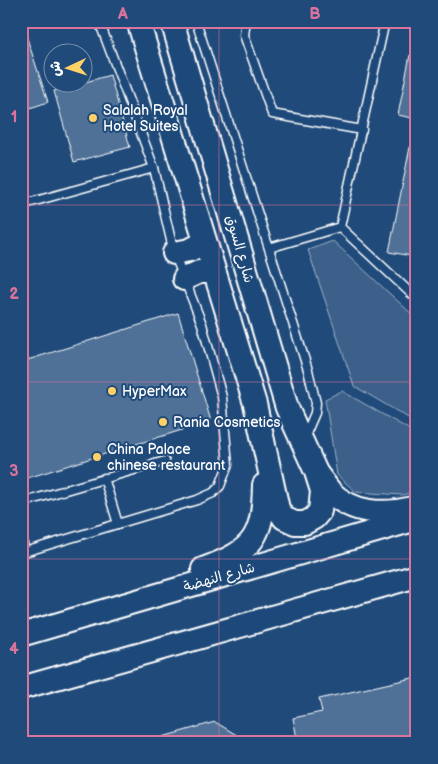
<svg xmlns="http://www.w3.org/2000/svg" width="438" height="764" font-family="'Balsamiq Sans','Playpen Sans Arabic',sans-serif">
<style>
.green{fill:#3c618b;stroke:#9eb0c5}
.building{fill:#507197;stroke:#fff}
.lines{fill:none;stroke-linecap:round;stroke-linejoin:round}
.lane-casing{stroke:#fff;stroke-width:11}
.secondary-casing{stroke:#fff;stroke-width:26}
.lane{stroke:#1f4a7a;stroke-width:8}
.secondary{stroke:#1f4a7a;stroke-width:22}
.grid{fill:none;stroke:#da749d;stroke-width:1;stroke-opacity:0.55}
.poi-dot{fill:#ffd166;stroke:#1f4a7a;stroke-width:2}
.labels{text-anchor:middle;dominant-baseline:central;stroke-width:4;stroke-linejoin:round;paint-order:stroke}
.poi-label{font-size:14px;fill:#fff;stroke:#1f4a7a;text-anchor:start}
.street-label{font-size:14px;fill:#fff;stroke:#1f4a7a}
.neatline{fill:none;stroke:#da749d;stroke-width:2}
.grid-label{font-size:16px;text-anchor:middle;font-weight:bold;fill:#da749d}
</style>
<rect width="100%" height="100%" fill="#1f4a7a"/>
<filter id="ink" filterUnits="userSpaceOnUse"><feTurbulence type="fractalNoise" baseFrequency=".02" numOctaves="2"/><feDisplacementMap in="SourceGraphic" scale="10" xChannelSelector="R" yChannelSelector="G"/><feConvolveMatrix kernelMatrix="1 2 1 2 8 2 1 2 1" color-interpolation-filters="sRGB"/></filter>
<g filter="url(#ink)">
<g class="green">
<polygon points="333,241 417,319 417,423 354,386 308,250"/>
<polygon points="342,391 417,434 417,491 402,495 356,492 337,475 325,399"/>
</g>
<g class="building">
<polygon points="24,29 48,102 21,111 21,30"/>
<polygon points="410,55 417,56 417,119 398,115"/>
<polygon points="110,75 130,147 74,162 54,91"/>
<polygon points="410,147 417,147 417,257 389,252"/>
<polygon points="178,313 211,421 21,480 21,362"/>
<polygon points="417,677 417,743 298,743 293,718 322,712 319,699"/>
<polygon points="215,722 250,743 160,743 159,738"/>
</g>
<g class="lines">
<g class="lane-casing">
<g id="lane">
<polyline points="196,21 308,370 316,403 315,413 305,436"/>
<polyline points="246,21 244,35 272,114 362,130"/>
<polyline points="21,205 154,168"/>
<polyline points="340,227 385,21"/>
<polyline points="269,248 340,227 417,299"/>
<polyline points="104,478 118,524"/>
<polyline points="21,503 165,461"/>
<polyline points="21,536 25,552"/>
<polyline points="21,553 197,500 213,493 220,486 228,465 222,397 202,324 174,253 154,168 99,21"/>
</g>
</g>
<g class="secondary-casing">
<g id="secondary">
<polyline points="138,21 255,404 278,509 284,518 295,523 305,523 314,518 320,511 322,491 316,472 287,408 172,21"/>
<polyline points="174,253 190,250 205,242"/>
<polyline points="184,279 199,272 214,272"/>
<path d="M318,475C322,480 326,486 330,491C351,514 385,515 412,508"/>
<path d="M203,569C254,551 263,537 264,485"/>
<polyline points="21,635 417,519"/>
<polyline points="21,688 417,576"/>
</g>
</g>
<use href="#lane" class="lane"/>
<use href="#secondary" class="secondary"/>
</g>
</g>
<path class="grid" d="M219,21V743M21,205H417M21,382H417M21,559H417"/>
<g class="poi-dot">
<circle cx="93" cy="118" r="5"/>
<circle cx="112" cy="391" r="5"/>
<circle cx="163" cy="422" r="5"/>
<circle cx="97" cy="457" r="5"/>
</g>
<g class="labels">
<g class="poi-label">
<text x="103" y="110">Salalah Royal<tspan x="103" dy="16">Hotel Suites</tspan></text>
<text x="122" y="391">HyperMax</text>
<text x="173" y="422">Rania Cosmetics</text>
<text x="107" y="449">China Palace<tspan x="107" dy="16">chinese restaurant</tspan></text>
</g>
<g class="street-label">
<text transform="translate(240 249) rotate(74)">شارع السوق</text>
<text transform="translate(219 577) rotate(-16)">شارع النهضة</text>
</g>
</g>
<rect width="438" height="764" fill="none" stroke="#1f4a7a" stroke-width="55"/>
<g transform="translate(68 68) rotate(266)"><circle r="24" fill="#1f4a7a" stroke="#7992af"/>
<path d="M0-4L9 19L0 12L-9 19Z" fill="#ffd166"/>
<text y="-8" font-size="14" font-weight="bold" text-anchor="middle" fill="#ffffff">ش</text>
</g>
<rect x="28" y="28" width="382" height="708" class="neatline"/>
<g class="grid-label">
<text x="123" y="19">A</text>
<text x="315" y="19">B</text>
<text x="14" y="122">1</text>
<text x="14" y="299">2</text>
<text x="14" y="476">3</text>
<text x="14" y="654">4</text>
</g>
</svg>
